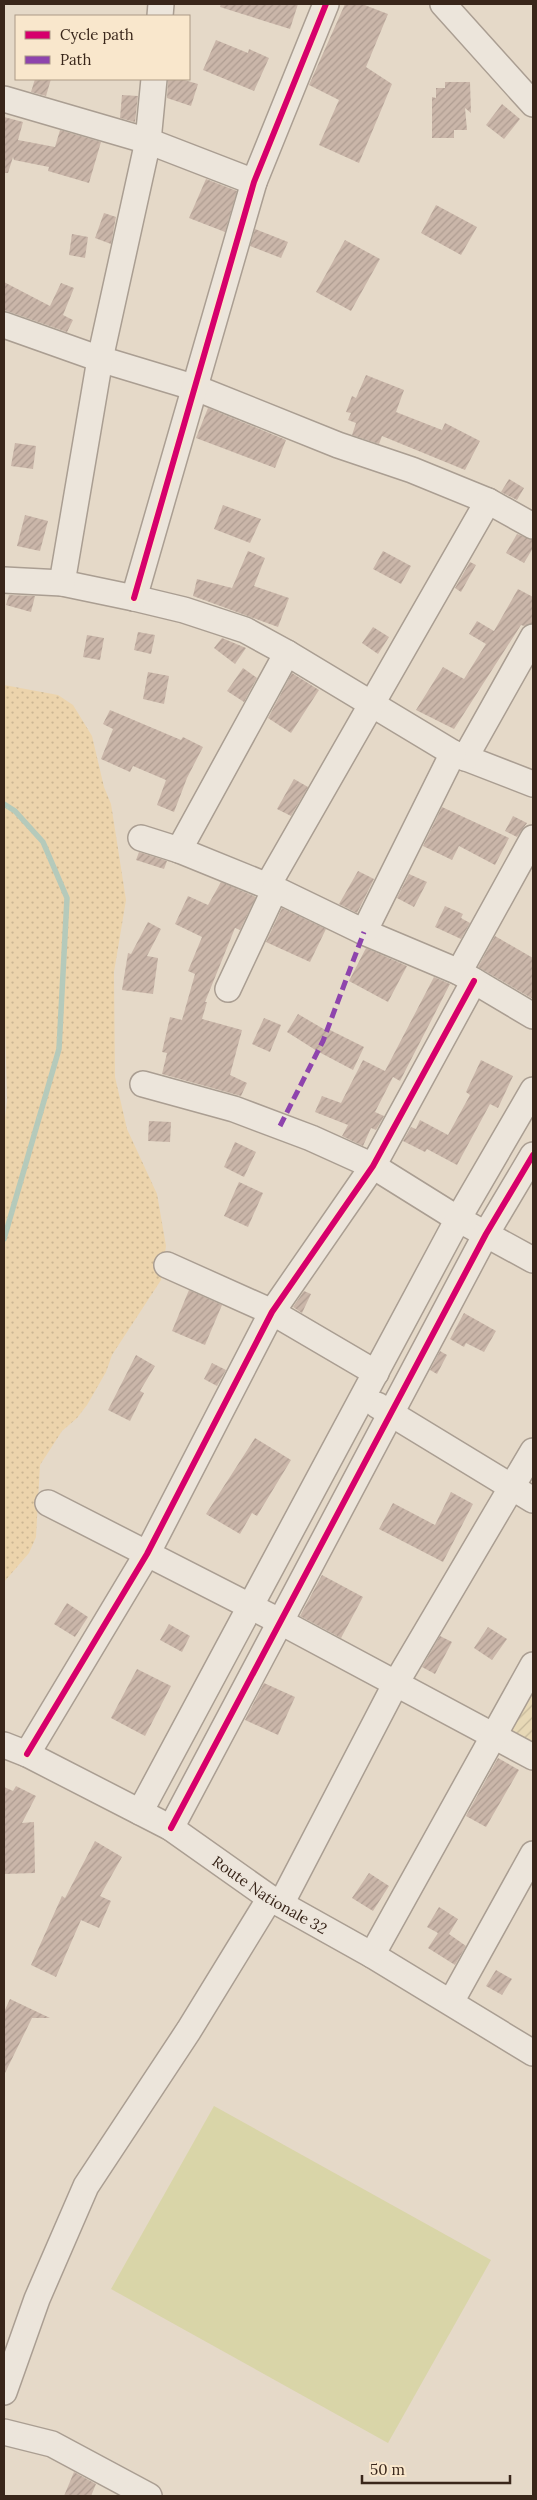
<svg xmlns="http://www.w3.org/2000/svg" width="537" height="2500" font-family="Lora,serif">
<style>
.farmland{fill:url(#farmland-furrows)}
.sand{fill:url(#sand-dots)}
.pitch{fill:#d9d5a8}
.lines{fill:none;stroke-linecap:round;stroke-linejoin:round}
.stream{stroke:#b5cabb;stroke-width:5.5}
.building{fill:url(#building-hatch)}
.minor-casing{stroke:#aa9e92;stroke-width:28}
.minor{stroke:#ece5db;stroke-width:25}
.quiet{stroke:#8e44ad;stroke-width:5;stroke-dasharray:10 5;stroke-linecap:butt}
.cycleway-casing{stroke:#f9e7cc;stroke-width:9}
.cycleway{stroke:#d6006c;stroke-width:6}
.labels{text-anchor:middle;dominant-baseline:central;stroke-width:4.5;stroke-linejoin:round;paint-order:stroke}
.street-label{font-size:15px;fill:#39261a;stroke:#f9e7cc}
</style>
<defs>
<pattern id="farmland-furrows" width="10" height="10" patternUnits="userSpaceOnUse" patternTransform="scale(1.25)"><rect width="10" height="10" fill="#e7d8b6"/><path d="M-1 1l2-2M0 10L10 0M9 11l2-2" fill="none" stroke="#c7b99c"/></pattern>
<pattern id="sand-dots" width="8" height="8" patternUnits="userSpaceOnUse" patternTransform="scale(1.25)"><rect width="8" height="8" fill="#ecd4ac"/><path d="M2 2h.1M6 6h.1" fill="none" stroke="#cbb693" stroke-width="1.8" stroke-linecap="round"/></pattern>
<pattern id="building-hatch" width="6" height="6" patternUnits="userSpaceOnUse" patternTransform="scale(1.25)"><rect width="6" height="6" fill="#cab6a9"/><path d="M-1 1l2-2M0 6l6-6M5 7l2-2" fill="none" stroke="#ae9c91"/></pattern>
</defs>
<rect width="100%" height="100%" fill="#e5d9c8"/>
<polygon class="farmland" points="533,1666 533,1744 504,1730"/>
<polygon class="sand" points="4,685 58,695 73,705 92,736 104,787 111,804 126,900 114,972 115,1077 127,1129 157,1194 166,1246 161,1280 112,1355 106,1372 87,1405 77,1418 62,1431 40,1465 36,1537 29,1553 4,1582 4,1125 7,1101 4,982"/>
<polygon class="pitch" points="214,2106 491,2260 388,2443 111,2289"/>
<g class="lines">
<polyline class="stream" points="4,804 15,811 43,842 67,898 59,1049 4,1239"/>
</g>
<g class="building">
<polygon points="221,4 298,4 290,29 220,7"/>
<polygon points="345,4 362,4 388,14 366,67 392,84 359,163 319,145 339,100 309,85"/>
<polygon points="216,40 248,53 249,49 269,58 254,91 203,70"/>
<polygon points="35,79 51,79 46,96 31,92"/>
<polygon points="168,79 181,79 198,84 191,106 167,98"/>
<polygon points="445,82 470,82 471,113 465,108 467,130 454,130 454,138 432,138 432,97 436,98 436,88 445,88"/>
<polygon points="122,95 138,96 135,122 120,118"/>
<polygon points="502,104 520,119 504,139 486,125"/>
<polygon points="4,117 23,122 18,140 55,147 60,130 101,142 89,183 48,171 49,167 14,160 13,157 8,173 4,173"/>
<polygon points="206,179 237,191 225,232 189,218"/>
<polygon points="436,205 477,227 461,255 421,233"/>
<polygon points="104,213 116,217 111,244 95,238"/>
<polygon points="255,229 288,242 281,258 250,246"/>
<polygon points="72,234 88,237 85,258 69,255"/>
<polygon points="345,240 380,259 351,311 316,292"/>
<polygon points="4,282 50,306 61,283 74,288 63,315 73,320 67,332 4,310"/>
<polygon points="366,375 404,390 396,412 442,430 445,423 480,441 465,470 382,436 379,444 352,435 356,423 348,420 351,413 346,412 352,396 356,398"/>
<polygon points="208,408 286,440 275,468 196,438"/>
<polygon points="15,443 36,446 33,469 11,466"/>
<polygon points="509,479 524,488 517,500 501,492"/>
<polygon points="223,505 261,519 250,543 214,529"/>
<polygon points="25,515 48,521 40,551 17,546"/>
<polygon points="517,534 533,540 533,548 524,563 506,553"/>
<polygon points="248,551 265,558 254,586 289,598 278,627 193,596 197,579 232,588"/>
<polygon points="383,551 411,566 401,584 373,569"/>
<polygon points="470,562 476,565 461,592 455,588"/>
<polygon points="518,589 533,597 533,623 524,626 521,625 454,729 416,710 443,667 464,679 486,644 469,634 477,621 494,631"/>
<polygon points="9,595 35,596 31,612 6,605"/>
<polygon points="373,627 389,637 378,654 362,643"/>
<polygon points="138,632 155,635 151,654 134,650"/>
<polygon points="87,635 104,638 100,660 83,657"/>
<polygon points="222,638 246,648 235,664 214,648"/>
<polygon points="243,668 257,678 244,702 227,691"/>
<polygon points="148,672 169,676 164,704 143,699"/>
<polygon points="292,673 319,690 291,733 268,718"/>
<polygon points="110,710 181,740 183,737 203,747 187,778 174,812 157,805 166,780 133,766 130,772 101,759 113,729 103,724"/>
<polygon points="294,779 308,787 291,816 277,809"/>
<polygon points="442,807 509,838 495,865 459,846 452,860 423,846"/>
<polygon points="513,816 527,823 517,837 505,831"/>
<polygon points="139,852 167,861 164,869 136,860"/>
<polygon points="358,871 374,879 357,913 339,904"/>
<polygon points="409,874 427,882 414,907 397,898"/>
<polygon points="221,882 256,897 240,930 235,928 205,1002 207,1002 202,1019 242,1030 230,1075 247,1083 241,1096 162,1074 167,1053 162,1052 170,1017 182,1020 195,974 188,971 202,937 175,924 188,896 208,905"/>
<polygon points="445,906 463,914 461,918 470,923 461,939 435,927"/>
<polygon points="282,908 326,929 310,962 266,942"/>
<polygon points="148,922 161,929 147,956 158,958 153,994 122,990 128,953 131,954"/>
<polygon points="495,936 533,958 533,999 478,967"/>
<polygon points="366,948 407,966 388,1002 349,981"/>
<polygon points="434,977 450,984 400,1081 393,1077 375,1112 384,1116 376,1130 371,1128 363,1146 342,1136 348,1125 315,1112 322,1096 341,1103 363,1060 385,1071"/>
<polygon points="298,1014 327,1031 328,1029 364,1047 353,1070 317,1051 287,1032"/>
<polygon points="264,1018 281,1025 270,1052 252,1044"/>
<polygon points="481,1060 513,1076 498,1108 490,1104 457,1165 427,1149 425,1152 403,1141 411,1127 416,1129 420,1120 448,1135 470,1095 466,1092"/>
<polygon points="149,1121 171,1122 170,1142 148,1141"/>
<polygon points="235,1142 256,1152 244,1177 224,1167"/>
<polygon points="239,1182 263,1193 248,1227 224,1216"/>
<polygon points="189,1290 222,1305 205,1345 172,1331"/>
<polygon points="304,1291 311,1294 302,1313 293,1307"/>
<polygon points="464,1313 496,1331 484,1352 466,1343 464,1347 450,1339"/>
<polygon points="440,1351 447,1355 437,1374 430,1370"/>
<polygon points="136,1355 155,1366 140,1391 144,1393 130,1421 108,1410"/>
<polygon points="212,1363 226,1370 217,1386 204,1379"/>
<polygon points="255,1438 291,1460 257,1516 252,1513 240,1534 206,1514"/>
<polygon points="451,1492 473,1504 443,1562 379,1529 393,1503 435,1525"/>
<polygon points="322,1575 363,1597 341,1638 300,1616"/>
<polygon points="67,1603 88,1617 75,1637 54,1624"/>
<polygon points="169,1624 190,1636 182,1652 160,1640"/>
<polygon points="488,1627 507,1639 492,1660 474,1648"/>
<polygon points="440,1636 452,1642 435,1674 422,1667"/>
<polygon points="137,1669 171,1686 145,1736 111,1718"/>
<polygon points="264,1683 295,1697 278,1735 245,1720"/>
<polygon points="498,1758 519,1770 486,1827 466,1816"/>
<polygon points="16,1786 36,1796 22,1823 34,1822 35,1873 4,1874 4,1787 13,1791"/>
<polygon points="95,1841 122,1857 100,1896 111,1901 99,1928 81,1920 56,1977 31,1965 62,1896 65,1898"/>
<polygon points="369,1873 389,1886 373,1911 352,1898"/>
<polygon points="439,1907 458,1919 449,1934 466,1946 455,1965 428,1948 438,1933 427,1927"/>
<polygon points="496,1970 512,1979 502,1995 486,1986"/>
<polygon points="10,1999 50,2018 32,2018 4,2075 4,2012"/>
<polygon points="74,2472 96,2484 91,2496 64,2496"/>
</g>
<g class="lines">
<g class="minor-casing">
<g id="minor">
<polyline points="443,4 533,104"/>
<polyline points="160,16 161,4"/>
<polyline points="4,99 148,141 254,182"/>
<polyline points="4,325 100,359 196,388 338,445 412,470 488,501 533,526"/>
<polyline points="4,580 62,583 134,598 184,610 245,630 287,653 453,753 533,784"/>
<polyline points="62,583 100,359 148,141 154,79"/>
<polyline points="134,598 254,182 326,4"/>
<polyline points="465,758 533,637"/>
<polyline points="141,838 179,850 275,889 364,932 459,972 533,1016"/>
<polyline points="179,850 287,653"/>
<polyline points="268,885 488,501"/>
<polyline points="364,932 453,753"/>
<polyline points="459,972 533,838"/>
<polyline points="228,989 275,889"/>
<polyline points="143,1084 234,1109 311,1138 373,1166 458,1219 533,1260"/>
<polyline points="167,1265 272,1312 376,1373"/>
<polyline points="377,1405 533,1500"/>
<polyline points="48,1503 281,1622 533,1757"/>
<path id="s1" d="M4,1745L27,1754L171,1828L270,1898L372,1955L533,2053"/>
<polyline points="27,1754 147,1554 272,1312 373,1166 474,981"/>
<polyline points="140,1812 458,1219 533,1090"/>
<polyline points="171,1828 486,1234 533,1155"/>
<polyline points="281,1904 396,1683 533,1451"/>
<polyline points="372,1955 533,1665"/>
<polyline points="451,2002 533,1854"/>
<polyline points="4,2392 37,2299 86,2186 189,2030 270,1898"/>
<polyline points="4,2432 52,2444 149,2496"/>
</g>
</g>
<use href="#minor" class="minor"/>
<polyline class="quiet" points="280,1126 323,1041 364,932"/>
<g class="cycleway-casing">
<g id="cycleway">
<polyline points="134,598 254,182 326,4"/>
<polyline points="27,1754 147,1554 272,1312 373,1166 474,981"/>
<polyline points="171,1828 486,1234 533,1155"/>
</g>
</g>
<use href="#cycleway" class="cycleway"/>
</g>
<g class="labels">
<g class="street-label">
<text stroke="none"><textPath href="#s1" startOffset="306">Route Nationale 32</textPath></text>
</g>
</g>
<rect width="537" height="2500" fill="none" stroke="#39261a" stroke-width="10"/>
<rect x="15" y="15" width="175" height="65" fill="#f9e7cc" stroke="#ac9a85"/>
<rect x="25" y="31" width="25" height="8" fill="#d6006c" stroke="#ac9a85"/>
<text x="60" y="40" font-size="15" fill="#39261a">Cycle path</text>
<rect x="25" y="56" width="25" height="8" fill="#8e44ad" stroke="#ac9a85"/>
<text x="60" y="65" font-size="15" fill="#39261a">Path</text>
<path d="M362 2475v8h148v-8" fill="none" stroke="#39261a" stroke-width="2.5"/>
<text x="370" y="2475" font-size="15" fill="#39261a" stroke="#f9e7cc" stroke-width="4" paint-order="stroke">50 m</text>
</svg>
